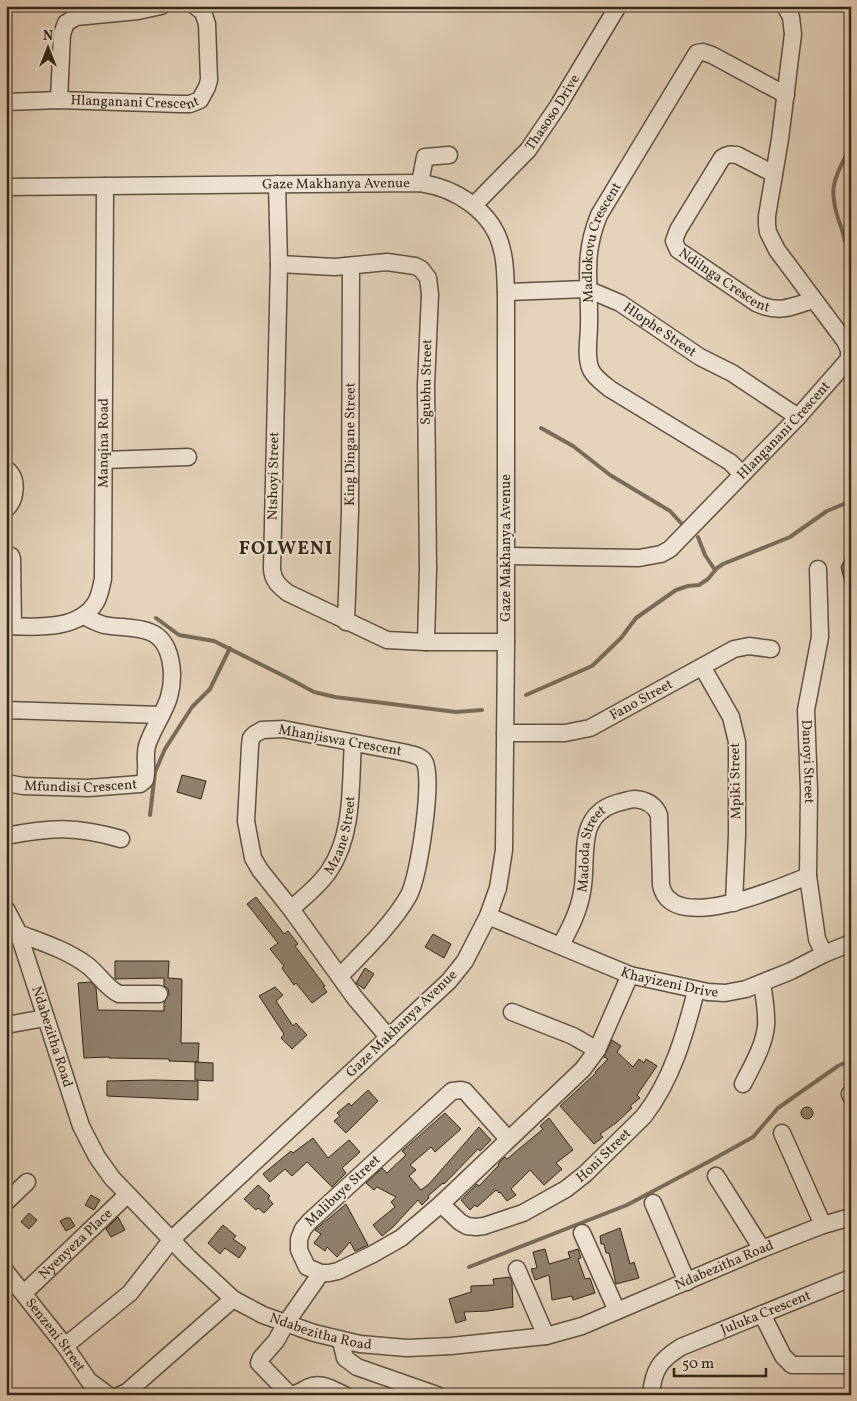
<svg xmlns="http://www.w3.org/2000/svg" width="857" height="1401" font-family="Vollkorn,serif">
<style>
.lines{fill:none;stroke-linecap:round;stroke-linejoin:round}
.stream{stroke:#796b58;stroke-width:4}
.building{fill:#8f806c;stroke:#332718}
.minor-casing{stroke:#5f5240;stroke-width:19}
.minor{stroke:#ede2d2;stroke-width:16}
.labels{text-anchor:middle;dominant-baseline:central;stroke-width:4;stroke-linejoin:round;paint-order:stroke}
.street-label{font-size:14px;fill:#332718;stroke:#ede2d2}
.district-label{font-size:19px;font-weight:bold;letter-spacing:1px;fill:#332718;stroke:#ede2d2}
</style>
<rect width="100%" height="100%" fill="#e4d2ba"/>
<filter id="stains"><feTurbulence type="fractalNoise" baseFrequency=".004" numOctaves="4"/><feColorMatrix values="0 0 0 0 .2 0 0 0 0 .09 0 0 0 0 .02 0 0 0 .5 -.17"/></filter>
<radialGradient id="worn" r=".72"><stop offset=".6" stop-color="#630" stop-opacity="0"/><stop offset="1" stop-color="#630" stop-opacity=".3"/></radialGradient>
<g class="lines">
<g class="stream">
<path d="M851,146C833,181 827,188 841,227C845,237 843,242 851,252"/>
<polyline points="541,428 573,446 610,475 670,511 681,523"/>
<polyline points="698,537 705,555 715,570"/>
<polyline points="156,618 179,635 214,641 288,678 314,692 335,697 456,712 482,710"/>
<polyline points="526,695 592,666 621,638 636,618 676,590 688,586 699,585 708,579 717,568 723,564 790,537 827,511 851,501"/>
<polyline points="150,815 155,772 165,749 192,707 210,689 230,648"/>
<polyline points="469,1267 627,1205 708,1162 753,1137 778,1108 838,1066 851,1060"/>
</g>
</g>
<g class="building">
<polygon points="851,547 851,591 847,591 841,567"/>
<polygon points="182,775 206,781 201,799 177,792"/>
<polygon points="256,897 284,934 288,931 298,944 295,946 325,986 323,987 327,992 312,1003 296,983 294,985 282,968 284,966 270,949 278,943 247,904"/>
<polygon points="433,934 451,944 444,958 425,947"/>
<polygon points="115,961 169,961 168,978 182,979 181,1043 199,1043 198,1062 169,1061 169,1059 109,1058 109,1057 84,1058 78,983 91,982 96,988 98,1010 164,1011 164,1003 169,994 168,989 164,986 164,978 115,979"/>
<polygon points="365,968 374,974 364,989 356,983"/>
<polygon points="275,987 283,995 276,1001 293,1026 296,1023 307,1035 292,1049 281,1038 284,1034 259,996"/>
<polygon points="612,1040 621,1046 617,1052 633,1067 639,1059 644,1063 646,1059 657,1066 637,1095 640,1098 630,1106 632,1108 616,1123 600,1134 603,1137 594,1144 560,1106 596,1073 595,1072 608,1059 604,1057"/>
<polygon points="195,1062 213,1063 213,1081 195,1080"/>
<polygon points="154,1080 198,1081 198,1100 107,1096 107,1081"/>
<polygon points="368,1090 378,1101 346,1133 334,1121 340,1116 337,1113 349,1103 351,1106"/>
<circle cx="807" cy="1113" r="6"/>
<polygon points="445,1113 461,1129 435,1152 431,1147 410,1165 416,1170 409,1176 421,1190 429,1184 479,1127 491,1140 480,1151 478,1149 444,1184 443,1183 428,1196 429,1198 422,1205 418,1200 393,1227 382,1236 373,1225 395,1207 391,1202 396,1197 377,1187 374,1190 366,1183 382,1168 387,1173 406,1155 402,1151"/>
<polygon points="549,1118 573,1150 556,1163 562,1169 544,1185 530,1170 511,1189 516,1195 507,1201 500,1192 499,1193 496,1190 477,1207 475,1205 470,1210 461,1200 477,1184 479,1186 499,1165 498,1164 505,1157 507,1159 543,1129 540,1126"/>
<polygon points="313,1138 328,1158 349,1140 360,1152 342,1168 346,1173 332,1187 307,1162 292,1176 285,1169 270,1182 263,1174 291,1151 293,1153"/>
<polygon points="258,1185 270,1196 268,1198 273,1204 264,1213 258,1208 256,1210 244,1199"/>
<polygon points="91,1195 100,1200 94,1210 85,1205"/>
<polygon points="346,1204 368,1245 355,1251 350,1242 337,1257 327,1247 325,1251 314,1243 321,1234 315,1230"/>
<polygon points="29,1213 37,1220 29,1229 21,1222"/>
<polygon points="118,1217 125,1230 111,1237 106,1229"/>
<polygon points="66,1218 70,1218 75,1226 66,1231 60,1221"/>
<polygon points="223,1225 236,1236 233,1239 246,1248 239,1258 225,1248 220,1254 208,1243"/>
<polygon points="620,1228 630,1264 634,1262 639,1278 616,1284 609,1253 606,1253 604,1244 601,1244 600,1236"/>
<polygon points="545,1249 549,1264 570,1258 568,1252 578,1249 581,1258 578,1259 585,1279 590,1278 595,1293 573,1300 572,1296 552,1300 549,1275 535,1280 531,1269 537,1268 533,1252"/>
<polygon points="510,1277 512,1282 513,1307 488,1311 464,1312 466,1320 456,1323 449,1299 471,1292 471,1286 494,1285 493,1279"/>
</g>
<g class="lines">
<g class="minor-casing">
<g id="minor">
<polyline points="59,100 62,34 66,23 76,17 138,11 161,6"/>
<path id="s1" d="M6,102L59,100L180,104H190L200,100L207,87L209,80L207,24L203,12L195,6"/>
<path id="s2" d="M774,174L737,155C731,154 727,154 722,158L678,230L674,241L678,250L756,303C779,314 791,307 813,300"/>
<polyline points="420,183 425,157 449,155"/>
<path d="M277,184L279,264L272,569C273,581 279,586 288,593L387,640L426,642H506"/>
<path id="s3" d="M6,187L420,183C456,188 494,212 502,250C506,264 505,278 506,292V642L504,850L498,888L488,916L465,961L449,981L172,1239L130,1293L65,1346"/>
<path id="s4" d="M474,205L528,150L558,106L618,6"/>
<polyline points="279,264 335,267 387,262 415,266 421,269 428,278 430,294 426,385 428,568 426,642"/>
<path id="s5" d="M506,292L587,289L620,303L700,357L732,373L798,417"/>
<polyline points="104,460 188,457"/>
<path d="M6,469C19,478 16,500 6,509"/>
<path id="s6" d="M742,474L730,462L610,389C604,384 595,378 591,370C585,357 589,339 589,325C590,282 582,257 599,215L697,53L703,52L712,55L786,95"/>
<polyline points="6,554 11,556 12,559 13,626"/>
<path id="s7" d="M506,556L639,558L661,554L670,549L798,417L849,359V350L845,341L777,250L768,232L767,225V216L780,139L793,34L791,17L785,6"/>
<path id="s8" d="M818,569L820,637L806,710L809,790L808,876L817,939L824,954"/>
<path id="s9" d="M346,622L350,512L351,266"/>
<path id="s10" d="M6,626C35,627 79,631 96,602C100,595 101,587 103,579L105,186"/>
<polyline points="703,668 731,717 737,742 737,835 734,903"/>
<polyline points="6,710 161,715"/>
<path id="s11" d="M505,733H565L590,728L734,649L749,646L771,649"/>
<path id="s12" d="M6,783L23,786L88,788L140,784L145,780C148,769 144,757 147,746C152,729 164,714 169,697C175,676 173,641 150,632C136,626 119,628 104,625C97,623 90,619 83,616"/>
<path d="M6,836C51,827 76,826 121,839"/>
<path id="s13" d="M6,909L16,928L22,944L81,1126L97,1157L112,1178L189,1258L233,1299L263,1315L314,1333L360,1344L407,1348L451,1346L546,1336L582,1326L762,1249L823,1225L851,1217"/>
<path id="s14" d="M291,909C304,897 319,886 329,871C354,834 350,786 353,743"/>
<path id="s15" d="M488,916L630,975L708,992L725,993L746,989L791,971L824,954L851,943"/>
<path d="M18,933C41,942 67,950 87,965C98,973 106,988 119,994H159"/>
<path id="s16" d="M561,945C570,928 579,911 582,892C589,858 574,816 617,803C623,802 629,799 635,799C646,800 655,805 659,815L661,885C671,936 780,887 808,876"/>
<path d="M340,976C364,951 392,925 409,895C419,875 433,783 425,763C422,755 410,754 402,752L283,729L262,730L255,734L251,738L250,746L246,821L253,858L260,870L291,909L355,998L389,1038"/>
<polyline points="512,1012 573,1036 597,1050"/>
<polyline points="6,1025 45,1018"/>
<path d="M743,1084C752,1066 764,1046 766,1026C767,1011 764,997 762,983"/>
<polyline points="850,1094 851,1096"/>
<polyline points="782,1133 823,1225"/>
<polyline points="508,1139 465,1091 461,1090 452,1091 310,1221 303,1229 299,1239 299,1250 307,1267 321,1273 329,1273 338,1271 373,1254 401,1238 441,1204 583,1069 597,1050 630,975"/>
<polyline points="716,1176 762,1249"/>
<polyline points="6,1202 27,1182"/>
<polyline points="653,1203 687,1282"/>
<path id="s17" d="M441,1204L460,1222L467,1226L476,1227L484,1226L523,1213L566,1189L585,1174L644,1116C672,1080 685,1034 696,991"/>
<polyline points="582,1233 617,1311"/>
<polyline points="517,1269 546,1336"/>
<path id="s18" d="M6,1272L65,1346L89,1381L108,1395"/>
<path d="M321,1273L286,1323L276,1341L261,1358L259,1363L290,1395C298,1394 303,1390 309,1387C321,1381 335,1391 345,1395"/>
<path id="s19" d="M24,1293L127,1195"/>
<polyline points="762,1314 783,1356 792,1365 851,1365"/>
<polyline points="341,1341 345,1358 357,1367 437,1395"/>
<polyline points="120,1395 127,1392 233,1299"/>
<path id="s20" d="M651,1395C653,1370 660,1360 681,1347L851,1278"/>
</g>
</g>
<use href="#minor" class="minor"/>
</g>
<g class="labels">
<g class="street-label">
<text stroke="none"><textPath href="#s1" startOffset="129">Hlanganani Crescent</textPath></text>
<text stroke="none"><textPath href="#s4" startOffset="122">Thasoso Drive</textPath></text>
<text stroke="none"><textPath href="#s3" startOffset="330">Gaze Makhanya Avenue</textPath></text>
<text stroke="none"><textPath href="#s6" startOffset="315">Madlokovu Crescent</textPath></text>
<text stroke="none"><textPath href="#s2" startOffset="219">Ndilnga Crescent</textPath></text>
<text stroke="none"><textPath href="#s5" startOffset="165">Hlophe Street</textPath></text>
<text transform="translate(427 382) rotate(-89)">Sgubhu Street</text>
<text stroke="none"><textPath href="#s7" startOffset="330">Hlanganani Crescent</textPath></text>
<text stroke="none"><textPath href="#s10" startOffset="258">Manqina Road</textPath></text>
<text stroke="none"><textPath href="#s9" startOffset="178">King Dingane Street</textPath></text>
<text transform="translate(274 476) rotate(-89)">Ntshoyi Street</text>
<text transform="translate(506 548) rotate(-90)">Gaze Makhanya Avenue</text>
<text stroke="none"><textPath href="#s11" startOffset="144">Fano Street</textPath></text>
<text transform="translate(340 741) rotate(10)">Mhanjiswa Crescent</text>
<text stroke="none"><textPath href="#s8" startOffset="194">Danoyi Street</textPath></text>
<text transform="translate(736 781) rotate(-91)">Mpiki Street</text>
<text stroke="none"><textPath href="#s12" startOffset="75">Mfundisi Crescent</textPath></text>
<text stroke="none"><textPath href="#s14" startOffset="92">Mzane Street</textPath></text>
<text stroke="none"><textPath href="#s16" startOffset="102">Madoda Street</textPath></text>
<text stroke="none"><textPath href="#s15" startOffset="194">Khayizeni Drive</textPath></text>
<text transform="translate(402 1024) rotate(-44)">Gaze Makhanya Avenue</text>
<text stroke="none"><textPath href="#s13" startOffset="136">Ndabezitha Road</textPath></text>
<text stroke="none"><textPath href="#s17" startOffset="192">Honi Street</textPath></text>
<text transform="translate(343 1191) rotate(-43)">Malibuye Street</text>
<text stroke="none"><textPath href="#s19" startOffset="71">Nyenyeza Place</textPath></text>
<text stroke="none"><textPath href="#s13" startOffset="976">Ndabezitha Road</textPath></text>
<text stroke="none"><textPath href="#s20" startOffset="151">Juluka Crescent</textPath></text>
<text stroke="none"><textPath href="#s13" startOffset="556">Ndabezitha Road</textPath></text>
<text stroke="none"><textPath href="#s18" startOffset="80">Senzeni Street</textPath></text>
</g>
<g class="district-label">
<text x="286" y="549">FOLWENI</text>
</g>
</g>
<rect width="857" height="1401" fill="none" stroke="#e4d2ba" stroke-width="25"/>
<rect x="8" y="8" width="842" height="1386" fill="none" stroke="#332718" stroke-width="2.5"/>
<rect x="12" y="12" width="832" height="1376" fill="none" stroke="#332718"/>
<g transform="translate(48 48)" stroke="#ede2d2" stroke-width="4" paint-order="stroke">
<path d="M0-4L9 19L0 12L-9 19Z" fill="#332718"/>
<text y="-8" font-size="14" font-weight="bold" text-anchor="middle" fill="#332718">N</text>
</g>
<path d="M674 1368v8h92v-8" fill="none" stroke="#332718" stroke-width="2.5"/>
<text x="682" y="1368" font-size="15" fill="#332718" stroke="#ede2d2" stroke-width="4" paint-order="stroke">50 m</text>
<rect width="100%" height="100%" filter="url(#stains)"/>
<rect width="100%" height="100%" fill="url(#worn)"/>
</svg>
